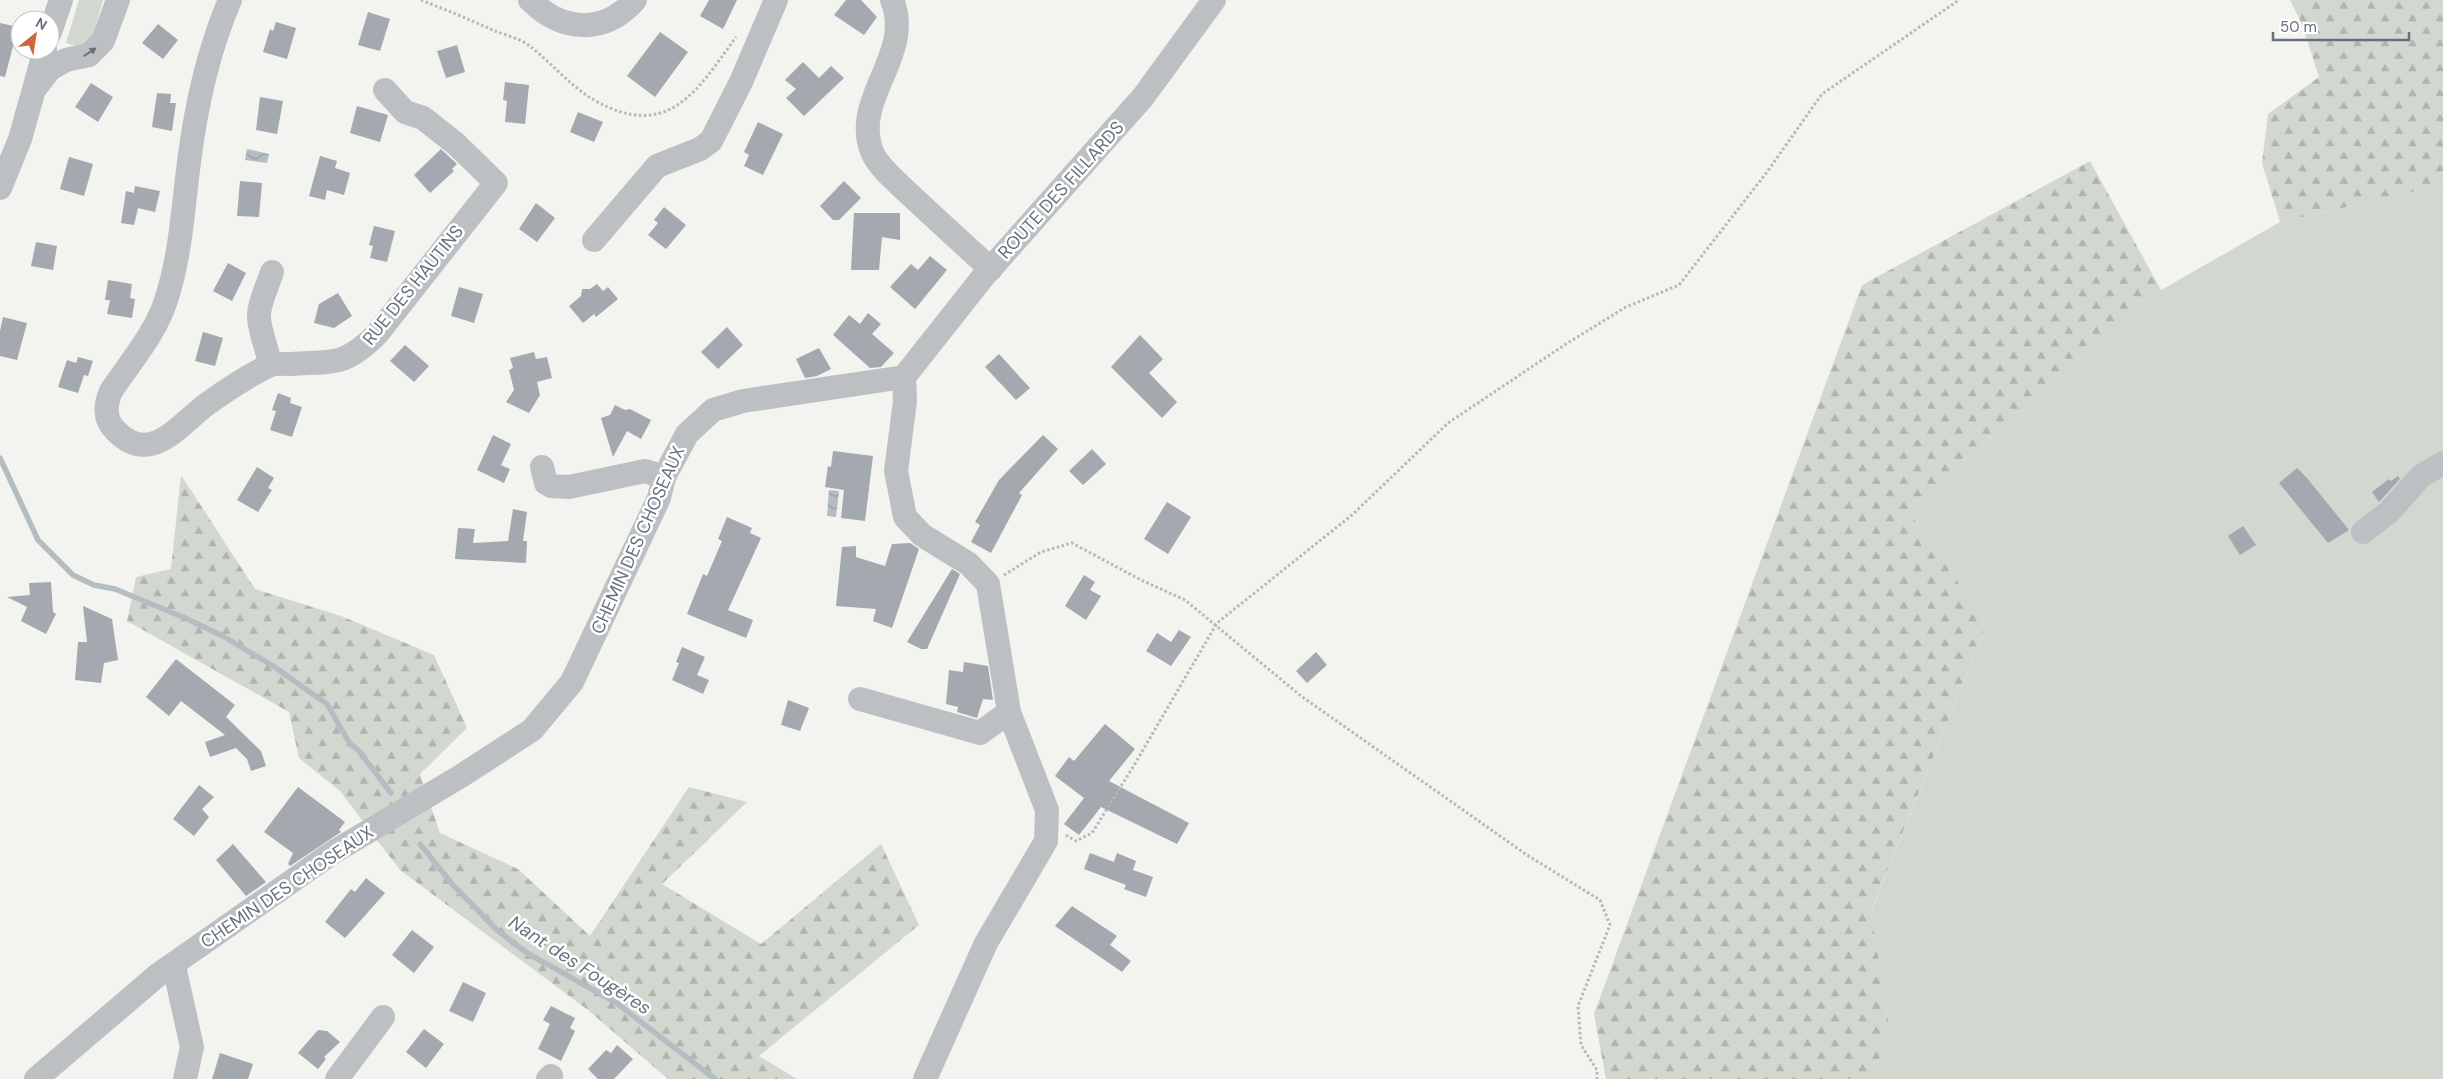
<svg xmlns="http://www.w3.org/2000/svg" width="2443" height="1079" font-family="'DM Sans',sans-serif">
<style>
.grass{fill:#d2d8d0}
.forest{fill:url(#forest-firs)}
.water{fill:url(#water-waves)}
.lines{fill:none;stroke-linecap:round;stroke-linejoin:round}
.stream{stroke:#b4bdc2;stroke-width:5.5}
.building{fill:#a3a9ae}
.path{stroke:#b5b7ba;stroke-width:3;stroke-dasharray:2.5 2.5;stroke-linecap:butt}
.minor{stroke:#bdc0c3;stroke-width:24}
.oneway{fill:#66717d}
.labels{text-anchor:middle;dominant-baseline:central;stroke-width:5;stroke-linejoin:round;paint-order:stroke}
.street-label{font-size:18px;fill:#66717d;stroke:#fff}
.water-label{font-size:19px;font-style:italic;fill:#677881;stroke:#fff}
</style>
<defs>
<pattern id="forest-firs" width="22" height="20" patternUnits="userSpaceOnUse" patternTransform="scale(1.25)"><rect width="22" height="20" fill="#d2d8d0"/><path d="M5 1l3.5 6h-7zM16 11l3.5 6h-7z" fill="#aeb4ae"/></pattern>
<pattern id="water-waves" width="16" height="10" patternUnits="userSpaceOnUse" patternTransform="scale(1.25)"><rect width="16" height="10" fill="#b4bdc2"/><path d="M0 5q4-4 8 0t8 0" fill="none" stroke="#969ea3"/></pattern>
</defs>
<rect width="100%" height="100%" fill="#f3f3f0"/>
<g class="grass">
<polygon points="79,0 103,0 91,43 80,47 66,43"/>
<polygon points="2443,185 2443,1079 1868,1079 1891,1037 1871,912 1987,624 1908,510 2161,290 2280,222"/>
</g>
<g class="forest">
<polygon points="2290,0 2443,0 2443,185 2280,222 2262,163 2268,114 2319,77 2302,24"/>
<polygon points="2090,161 2161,290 1908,510 1987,624 1871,911 1891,1037 1868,1079 1606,1079 1594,1014 1862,285"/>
<polygon points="181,475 255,589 341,616 434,655 467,728 420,774 440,833 518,869 590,936 689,787 747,802 662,884 761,944 881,844 919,925 759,1056 797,1079 668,1079 588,1010 400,870 340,791 299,758 289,712 127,621 136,577 171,569"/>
</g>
<g class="water">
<polygon points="247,149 269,154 267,163 245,160"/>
<polygon points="829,490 839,491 836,517 827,516"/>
</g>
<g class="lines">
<g class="stream">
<polyline points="0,458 38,540 73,575 94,585 115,589 185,618 221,635 273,666 327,704 350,744 358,750 391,793"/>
<polyline points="420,844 453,885 497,930 527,953 615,1002 715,1079"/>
</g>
</g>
<g class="building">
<polygon points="709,0 737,0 723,29 700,16"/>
<polygon points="846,0 861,0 877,17 864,35 834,15"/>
<polygon points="368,12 390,19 380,51 358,45"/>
<polygon points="276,22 296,28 287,59 263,52 270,29 273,31"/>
<polygon points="0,23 18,27 5,77 0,76"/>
<polygon points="158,24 178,40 163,59 142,43"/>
<polygon points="660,32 688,52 655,97 627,76"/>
<polygon points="457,45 465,72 446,78 437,51"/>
<polygon points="803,62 819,78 831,66 844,78 804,116 786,98 796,89 785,80"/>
<polygon points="505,82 529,85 525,124 505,122 507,101 503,100"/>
<polygon points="91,83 113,97 98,122 75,107"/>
<polygon points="157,93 171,94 170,103 176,103 172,131 152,127"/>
<polygon points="260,97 283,101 277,134 256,130"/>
<polygon points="357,106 388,115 380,142 350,133"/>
<polygon points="578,112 603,122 594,142 570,132"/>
<polygon points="758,122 783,134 763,175 744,166 749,155 744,152"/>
<polygon points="441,149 457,164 452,169 454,171 430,193 414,175"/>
<polygon points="320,156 337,161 335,168 350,173 344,195 327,190 325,200 309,196"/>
<polygon points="69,157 93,164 84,196 60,189"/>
<polygon points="240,181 262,183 259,217 237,216"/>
<polygon points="844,181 861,198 839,220 833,220 820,206"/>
<polygon points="135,186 160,191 155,212 138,208 134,225 121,223 126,191 134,193"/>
<polygon points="536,203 555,218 537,242 519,229"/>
<polygon points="664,207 686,225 666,249 648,235 658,223 654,220"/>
<polygon points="854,213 900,213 900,240 882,237 879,270 851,270"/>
<polygon points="374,226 395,231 387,262 370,258 373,246 369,245"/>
<polygon points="36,242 57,246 53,270 31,266"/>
<polygon points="930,256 947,270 915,309 890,287 911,264 918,270"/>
<polygon points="228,263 246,273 232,301 213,291"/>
<polygon points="108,280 132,284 130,298 135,299 132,318 107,314 110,300 105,300"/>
<polygon points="597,284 603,291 608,287 618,299 596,317 594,314 583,323 569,306 581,296 582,289 590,289"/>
<polygon points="459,287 483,294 474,323 451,316"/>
<polygon points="338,293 352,316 334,328 314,323 319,304"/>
<polygon points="868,313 881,324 872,334 894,353 881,367 870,368 833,335 849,315 860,324"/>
<polygon points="3,317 27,323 17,360 0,356 0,331"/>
<polygon points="727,327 743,345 718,369 701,352"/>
<polygon points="203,332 223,338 215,366 195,361"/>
<polygon points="1140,335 1163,359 1149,373 1177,402 1162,418 1111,367"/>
<polygon points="405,345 429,366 414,382 390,361"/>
<polygon points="819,348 831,369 817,376 805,378 796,359"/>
<polygon points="534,352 536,359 547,357 552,378 537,382 540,395 529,413 506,402 514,390 509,370 513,368 510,358"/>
<polygon points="999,354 1030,388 1016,400 985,367"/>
<polygon points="78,357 93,361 88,376 84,375 78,393 58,387 67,360 76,363"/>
<polygon points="278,393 291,398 290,403 302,407 292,437 270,430 276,411 272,410"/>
<polygon points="615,405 625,410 630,409 651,420 641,439 627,431 613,457 601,418 610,415"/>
<polygon points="493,435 511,444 501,465 510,469 504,483 477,470"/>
<polygon points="1043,435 1058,449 1019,493 1022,495 991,553 971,542 980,525 975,522 999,480"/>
<polygon points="1092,449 1106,464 1083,485 1069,471"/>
<polygon points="833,451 873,456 865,521 841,518 844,490 825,487 828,466 831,467"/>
<polygon points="257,467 274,478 268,488 272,490 258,512 237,500"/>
<polygon points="2297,468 2307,478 2349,530 2328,543 2279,483"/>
<polygon points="2398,476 2400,479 2379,502 2372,492 2389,479 2391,481"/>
<polygon points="1167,502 1191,517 1168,554 1144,539"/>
<polygon points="513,509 527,512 523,541 527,541 526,563 455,559 458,528 475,529 473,543 508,541"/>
<polygon points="727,517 752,528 750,533 761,538 728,610 753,620 746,638 687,614 703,574 707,576 722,541 718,539"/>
<polygon points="2243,526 2256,545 2240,555 2228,536"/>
<polygon points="910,543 919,549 892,628 873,621 876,609 836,606 842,547 856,546 856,557 885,566 892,544"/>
<polygon points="952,569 960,574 927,649 921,649 907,642"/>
<polygon points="1084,575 1095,582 1090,590 1101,596 1086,620 1065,606"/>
<polygon points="51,582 53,612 56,614 46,634 21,621 27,607 7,597 30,595 29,583"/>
<polygon points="83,606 112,619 118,660 104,663 101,683 75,680 78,642 87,642"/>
<polygon points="1179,630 1191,637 1171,666 1146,651 1157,633 1171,642"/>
<polygon points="682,647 705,657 697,675 709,680 703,694 672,680 679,663 676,662"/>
<polygon points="1316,652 1327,665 1307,683 1296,671"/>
<polygon points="176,659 235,705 226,717 261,751 266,766 251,771 247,759 236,748 210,757 205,742 225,735 181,701 169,716 146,697"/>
<polygon points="964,662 988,666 993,700 983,699 977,718 957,712 958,707 946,704 949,670 963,672"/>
<polygon points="788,700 809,708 800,731 781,725"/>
<polygon points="1105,724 1135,749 1109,781 1189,823 1177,844 1101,807 1079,835 1064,824 1084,798 1055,776 1069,757 1074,761"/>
<polygon points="199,785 214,797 202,809 209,817 194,836 173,819"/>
<polygon points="298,787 345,822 339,830 341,832 290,866 288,864 293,853 264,832"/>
<polygon points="233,844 266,882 246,896 216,860"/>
<polygon points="1090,853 1114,862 1117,853 1136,861 1133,870 1153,877 1146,897 1124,889 1126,885 1084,869"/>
<polygon points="366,878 385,893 345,938 325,922 351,889 355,892"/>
<polygon points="1072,906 1117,936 1110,945 1131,961 1122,972 1055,926"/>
<polygon points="412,930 434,947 414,973 392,955"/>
<polygon points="463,982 486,993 473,1022 449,1011"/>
<polygon points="551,1006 575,1018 570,1028 575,1031 561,1061 538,1049 550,1024 543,1020"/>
<polygon points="424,1029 444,1044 426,1068 406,1052"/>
<polygon points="318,1030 327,1031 340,1042 324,1057 326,1059 318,1069 298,1053"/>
<polygon points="617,1045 633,1059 614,1079 598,1079 588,1069 606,1050 611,1053"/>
<polygon points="220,1053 253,1064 248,1079 212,1079"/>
</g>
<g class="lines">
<g class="path">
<path d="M421,0C446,10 471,20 495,31C505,35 518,38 527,44C550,61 570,86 594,100C668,142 697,91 736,37"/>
<polyline points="1004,575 1041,552 1072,543 1141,580 1185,600 1301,696 1527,855 1600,900 1610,925 1578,1006 1581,1045 1597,1070 1597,1079"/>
<polyline points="1066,835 1076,841 1092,833 1133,767 1217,623 1352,515 1448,423 1566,344 1626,307 1679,285 1767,172 1822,94 1959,0"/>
</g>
<g class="minor">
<path d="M230,0C208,51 196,106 189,162C183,207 181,253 167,297C157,332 131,361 111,391C105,405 104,419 115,430C150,467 179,425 207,404C225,391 248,376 268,366C275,363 284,364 291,364C333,361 344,367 377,334L496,183L456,144L423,118L405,112L385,90"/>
<path d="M530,0C562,32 604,35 635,0"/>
<path d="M892,0C915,55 849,100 873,154C880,168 895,180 906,191C934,217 962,243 991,269"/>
<polyline points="50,32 61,0"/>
<polyline points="37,86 50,69 66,60 89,55 103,41 118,0"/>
<polyline points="0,188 20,139 45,50"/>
<polyline points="594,240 657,166 700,149 711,141 741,82 776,0"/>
<path d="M270,365C268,349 258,329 259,314C260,300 268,285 272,272"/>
<polyline points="904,377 905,401 896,471 905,517 922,535 969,564 988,584 1009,712 1047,810 1046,841 986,943 925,1079"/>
<polyline points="904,377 983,277 1143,97 1214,0"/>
<polyline points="542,467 546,483 551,486 569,487 645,471 664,477"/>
<polyline points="2363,532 2389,512 2421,476 2443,463"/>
<polyline points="860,699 980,733 1009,712"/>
<polyline points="174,966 192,1047 185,1079"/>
<polyline points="36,1079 159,974 332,853 461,776 532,730 572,682 659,498 664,477 687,434 713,410 743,401 904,377"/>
<polyline points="337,1079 383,1017"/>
<polyline points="548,1079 551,1076"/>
</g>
</g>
<defs><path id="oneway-solid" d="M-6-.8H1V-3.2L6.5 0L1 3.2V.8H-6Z" transform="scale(1.25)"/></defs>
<use class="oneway" href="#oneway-solid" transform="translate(90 52) rotate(-34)"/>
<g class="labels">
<g class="street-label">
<text transform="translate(1061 190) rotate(-48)">ROUTE DES FILLARDS</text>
<text transform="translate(413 285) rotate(-51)">RUE DES HAUTINS</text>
<text transform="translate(638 540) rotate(-66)">CHEMIN DES CHOSEAUX</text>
<text transform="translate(287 887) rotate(-34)">CHEMIN DES CHOSEAUX</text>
</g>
<g class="water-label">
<text transform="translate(580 965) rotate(33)">Nant des Fougères</text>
</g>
</g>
<g transform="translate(35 35) rotate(30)"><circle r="24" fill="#ffffff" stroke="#c2c6cb"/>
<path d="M0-4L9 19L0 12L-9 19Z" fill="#cc6737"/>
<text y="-8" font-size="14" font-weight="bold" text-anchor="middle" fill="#66717d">N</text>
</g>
<path d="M2273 32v8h136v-8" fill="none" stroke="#66717d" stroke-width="2.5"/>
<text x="2280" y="32" font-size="15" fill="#66717d" stroke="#ffffff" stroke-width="4" paint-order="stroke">50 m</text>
</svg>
